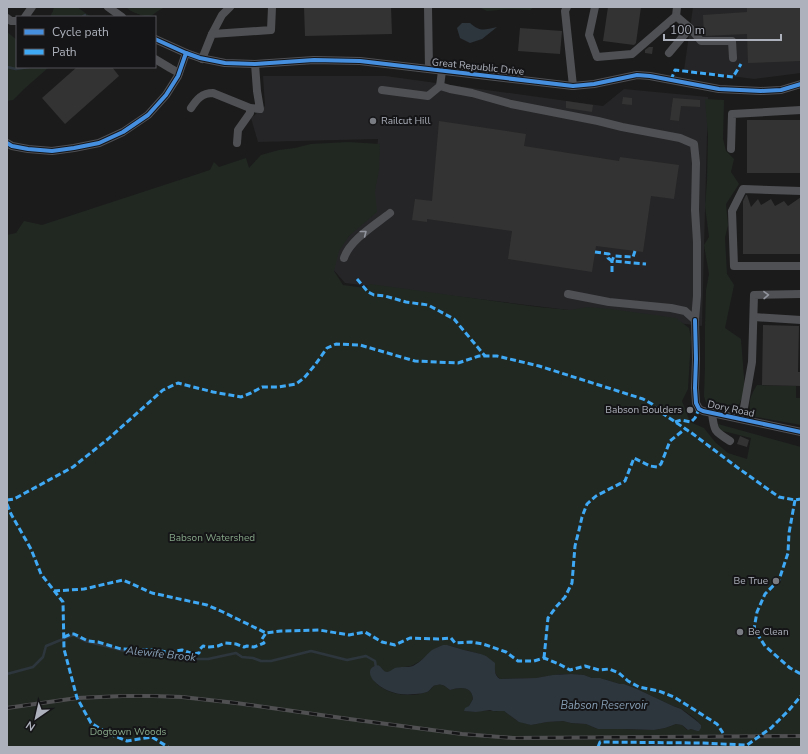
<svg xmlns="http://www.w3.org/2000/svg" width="808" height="754" font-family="'Nunito Sans',sans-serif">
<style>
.built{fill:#252527}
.green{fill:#212822;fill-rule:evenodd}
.water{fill:#2e363d}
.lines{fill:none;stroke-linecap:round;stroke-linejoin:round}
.stream{stroke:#2e363d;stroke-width:2.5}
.building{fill:#333}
.minor{stroke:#4f5054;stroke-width:8}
.rail-casing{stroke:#505052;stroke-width:4}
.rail{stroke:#151517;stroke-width:2.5;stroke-dasharray:8;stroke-linecap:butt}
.quiet{stroke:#3fa9f5;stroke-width:3;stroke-dasharray:6 3;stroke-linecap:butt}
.cycleway-casing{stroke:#151517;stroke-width:6}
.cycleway{stroke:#468fdf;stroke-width:4}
.oneway{stroke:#91949c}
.poi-dot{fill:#7a7c83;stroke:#151517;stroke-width:1.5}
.labels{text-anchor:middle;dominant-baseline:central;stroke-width:4;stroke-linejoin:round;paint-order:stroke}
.street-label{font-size:10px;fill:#adb1bb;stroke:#151517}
.poi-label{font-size:10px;fill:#adb1bb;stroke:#151517;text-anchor:start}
.park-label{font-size:10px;fill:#85a587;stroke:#151517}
.water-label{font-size:11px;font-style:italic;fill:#869eb4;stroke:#151517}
</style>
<rect width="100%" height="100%" fill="#1b1b1b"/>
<g class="built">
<polygon points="693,7 801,7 801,73 754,79 684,70"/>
<polygon points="263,76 386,76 603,106 624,89 708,97 702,326 345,283 325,260 371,213 378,139 258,142 251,118 265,106"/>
</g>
<g class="green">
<polygon points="54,7 77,7 91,17 50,17 53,11"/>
<path d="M126,7H165C152,13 153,20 138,14C133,12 130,11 126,7Z"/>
<polygon points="479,7 534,7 530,10 511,9 487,11"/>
<polygon points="7,32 17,40 17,67 49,67 24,89 13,100 7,101"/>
<polygon points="705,99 724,100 723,139 726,151 734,159 731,172 739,184 726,204 728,225 725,238 727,274 734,285 725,328 741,339 745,391 736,411 707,406 704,396 705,367 705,327 706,290 709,274 704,245 709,237 705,206 707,181 708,137"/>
<path d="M348,142L380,144L379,170L375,192L377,212L349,236L339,251L334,271L343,285L365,288L370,284L538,307L570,310L588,307L611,309L676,318L689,328L691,338L688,389L682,401L690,422L704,428L715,442L728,453L747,459L751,438L719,430L718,424L801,447V747H720L719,745L710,744L698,745L684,744L669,746L658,744L644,746L625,747H7V235L16,233L24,221L42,225L210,170L214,162L219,167L246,158L249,168L261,155L279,150L295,148L311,144ZM443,645H447L464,650L481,654L495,666C494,671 496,676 500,679L536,678L562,674L584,675L592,678H600L620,684H624L637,689L673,706C682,708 696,718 701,725L697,731L691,729L687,730L682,725L676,724L665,728L654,730L622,729H598L586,724L571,723L563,721L547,722L531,725L516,720L504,711C500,710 497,712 494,711C484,710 474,712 464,711L469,706L473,699C472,686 460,687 450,690C446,687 442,683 436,685C432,686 431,690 427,692C409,699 380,694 371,676L374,666C383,664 381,674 389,672C392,671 395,669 397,668C403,666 409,668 415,664C426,658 432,650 443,645Z"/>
<path d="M757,385L796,386V398H801V425L751,416C748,403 750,396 757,385Z"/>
</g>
<g class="water">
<path d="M462,23H470C480,32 484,30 497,27L482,39L470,43L460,38L457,28Z"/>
<path d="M443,645H447L464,650L481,654L486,656L495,663C495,670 494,675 500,679L536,678L553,675L571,674L584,675L592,678H600L620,684H624L637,689L673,706L681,709L698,722L701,725V728L699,731H697L691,729L688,730L682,725L676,724L665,728L654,730L626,729H598L586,724L571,723L563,721L547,722L531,725L519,722L504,711H493L490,710L476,712L464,711L465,708L469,706L473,699C472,686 460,687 450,690C446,687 442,683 437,685C432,685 431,690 427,692C424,693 419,694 415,694C400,696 384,692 373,680C370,676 368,670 373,667C382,660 382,676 390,671C392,670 393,669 395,668C401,666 407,668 413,666C421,662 426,655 432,650C436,648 440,646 443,645Z"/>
<polygon points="658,744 669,746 684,744 698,745 710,744 719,745 720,747 625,747 644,746"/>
</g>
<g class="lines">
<g class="stream">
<polyline points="82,17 85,15"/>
<polyline points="7,67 16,69 29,67"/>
<polyline points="7,674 33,667 43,657 46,646 73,635 85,641 125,651 162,653 178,655 195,659 208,659 236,653 242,657 253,658 261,661 271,661 311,651 347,660 366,656 375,661 376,668"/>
</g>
</g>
<g class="building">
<polygon points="304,7 391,7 392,34 305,36"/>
<polygon points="608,7 641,7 636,43 634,45 603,41"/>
<polygon points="801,7 801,61 748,63 747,34 704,36 703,15 747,12 747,8"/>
<polygon points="520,28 562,31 560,54 518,51"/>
<polygon points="649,47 653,47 652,54 645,53 645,50"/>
<polygon points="77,67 112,67 119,76 65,124 42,98"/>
<polygon points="623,97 632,98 632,105 622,104"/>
<polygon points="673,98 700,100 700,107 681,106 679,121 670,120"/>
<polygon points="566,101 593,105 592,112 566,108"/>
<rect x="747" y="120" width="54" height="53"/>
<polygon points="439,121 526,134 524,146 619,161 620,157 679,165 674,199 651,196 643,252 596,246 592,272 508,259 512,231 427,219 427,222 412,220 415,199 432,201"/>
<polygon points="746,195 747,195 751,207 758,199 761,205 771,199 775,206 784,201 788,206 801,197 801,254 743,254 743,201"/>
<polygon points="763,325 799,326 798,372 801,372 801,386 762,385"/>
<polygon points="740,436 749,440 747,447 737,444"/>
</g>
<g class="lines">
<g class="minor">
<polyline points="108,7 122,17"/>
<polyline points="428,7 429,69"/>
<polyline points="567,7 565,11 573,86"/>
<polyline points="595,7 589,35 597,57 632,54 676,16 677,7"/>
<polyline points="25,17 32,7"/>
<polyline points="7,18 11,21 17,21"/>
<polyline points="690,28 701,41 732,41 733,58"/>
<polyline points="212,34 222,15 230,7"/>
<polyline points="155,39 186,53 200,58 225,63 255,64 314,60 360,61 573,86 594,84 637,75 650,76 719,89 761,91 781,90 801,84"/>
<polyline points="669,53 690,28 676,16"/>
<polyline points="155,59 170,68 179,73"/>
<polyline points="202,59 212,34 271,30 272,7"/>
<polyline points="440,86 450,89 472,93 511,104 598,121 622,127 680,138 694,144 696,163 695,210 697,242 697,296 695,320 696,359 695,388 696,403 699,409 703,411 801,432"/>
<polyline points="382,90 428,96 440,86 442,71"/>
<path d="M191,108C197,99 202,93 213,93L250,108L260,109L257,91L255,64"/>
<polyline points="7,143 12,146 28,149 52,151 74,148 99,143 123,132 148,115 166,95 178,76 186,53"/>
<polyline points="237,143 238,130 250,113 250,108"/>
<polyline points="731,149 732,114 801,110"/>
<polyline points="801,191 743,189 732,211 734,266 801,266"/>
<path d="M344,258C350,240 375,225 390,213"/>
<polyline points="568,294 609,302 671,308 685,311 695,320"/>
<polyline points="754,317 801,320"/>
<path d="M712,413C714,431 714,431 730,441"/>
<polyline points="742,419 752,362 754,295 801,294"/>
</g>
<g class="rail-casing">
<polyline id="rail" points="7,708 77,698 123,696 153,696 182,697 236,703 349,719 462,734 513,738 801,736"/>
</g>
<use href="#rail" class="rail"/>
<g class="quiet">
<polyline points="671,80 675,70 733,77 741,64"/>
<polyline points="595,252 609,254 608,258 612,261 646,264"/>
<polyline points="612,272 612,261 614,256 633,257 635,251"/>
<polyline points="357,279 368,292 374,295 385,296 406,302 428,305 454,319 485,356"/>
<polyline points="675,422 681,420 691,422 695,418 699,409"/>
<polyline points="7,500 14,499 73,467 108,439 163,390 178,383 213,392 241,397 251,393 262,387 278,387 296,384 304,378 315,365 327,348 336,344 360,345 415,361 458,363 479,356 497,356 539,366 643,399 652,404 659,411 693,434 738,468 779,497 795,500 801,499"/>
<polyline points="795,500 789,533 788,553 779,580 765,594 757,612 754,629 765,646 790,668 801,674"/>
<polyline points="7,504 11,514 31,549 41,574 63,602 64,649 77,698 91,723 107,733 127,741 152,737 168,747"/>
<polyline points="54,591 84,589 123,580 152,593 207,605 223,612 266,633 281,631 319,630 349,635 365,632 382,642 395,645 410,638 438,639 451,638 455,643 471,642 483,644 506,652 518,661 534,661 544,658 559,664 570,670 585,666 599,670 609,669 619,673 628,681 639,687 659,691 674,697 717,724 723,733"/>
<polyline points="64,637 71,634 74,634 88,641 98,642 121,649 154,650 168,652 182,650 193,654 199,653 200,649 203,646 209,647 218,646 225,643 236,644 244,647 247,646 254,647 264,643 262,641 262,639 266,633"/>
<polyline points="544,658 548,618 556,607 565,597 572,583 575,546 579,530 582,517 587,504 596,496 625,481 634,458 650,466 657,467 661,464 670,441 685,429"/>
<polyline points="598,747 600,742 700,743 747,745 771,728 789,710 801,696"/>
</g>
<g class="cycleway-casing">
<g id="cycleway">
<polyline points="155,39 186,53 200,58 225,63 255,64 314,60 360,61 573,86 594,84 637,75 650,76 719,89 761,91 781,90 801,84"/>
<polyline points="7,143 12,146 28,149 52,151 74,148 99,143 123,132 148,115 166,95 178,76 186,53"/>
<polyline points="695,320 696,359 695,388 696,403 699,409 703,411 801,432"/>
</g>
</g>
<use href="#cycleway" class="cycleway"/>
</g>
<defs><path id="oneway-chevron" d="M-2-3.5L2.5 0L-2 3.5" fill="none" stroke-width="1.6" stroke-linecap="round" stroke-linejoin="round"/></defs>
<g class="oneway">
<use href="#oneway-chevron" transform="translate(364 233) rotate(-38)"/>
<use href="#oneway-chevron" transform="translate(766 295) rotate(-1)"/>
</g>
<g class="poi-dot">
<circle cx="373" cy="121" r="4"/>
<circle cx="690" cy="410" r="4"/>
<circle cx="776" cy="581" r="4"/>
<circle cx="740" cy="632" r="4"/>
</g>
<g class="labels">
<g class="street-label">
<text transform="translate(478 67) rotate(6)">Great Republic Drive</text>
<text transform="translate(731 409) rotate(12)">Dory Road</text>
</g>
<g class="poi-label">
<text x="381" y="121">Railcut Hill</text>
<text x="682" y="410" text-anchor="end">Babson Boulders</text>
<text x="768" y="581" text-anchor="end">Be True</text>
<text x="748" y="632">Be Clean</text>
</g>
<g class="park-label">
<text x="212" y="538">Babson Watershed</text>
<text x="128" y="732">Dogtown Woods</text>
</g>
<g class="water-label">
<text transform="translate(161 654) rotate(6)">Alewife Brook</text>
<text x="604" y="705">Babson Reservoir</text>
</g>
</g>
<rect width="808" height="754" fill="none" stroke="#adb1bb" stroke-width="16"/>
<rect x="16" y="16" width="140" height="52" fill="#151517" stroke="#525359"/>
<rect x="24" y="29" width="20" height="6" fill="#468fdf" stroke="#525359"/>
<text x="52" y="36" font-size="12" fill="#adb1bb">Cycle path</text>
<rect x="24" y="49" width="20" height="6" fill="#3fa9f5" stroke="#525359"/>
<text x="52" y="56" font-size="12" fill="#adb1bb">Path</text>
<g transform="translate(36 718) rotate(214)" stroke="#151517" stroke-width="3" paint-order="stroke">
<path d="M0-3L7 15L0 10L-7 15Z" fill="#adb1bb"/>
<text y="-6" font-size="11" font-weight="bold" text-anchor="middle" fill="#adb1bb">N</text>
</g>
<path d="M664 34v6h117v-6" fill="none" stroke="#adb1bb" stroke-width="2"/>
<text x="670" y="34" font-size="12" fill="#adb1bb" stroke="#151517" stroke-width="3" paint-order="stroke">100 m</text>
</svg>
